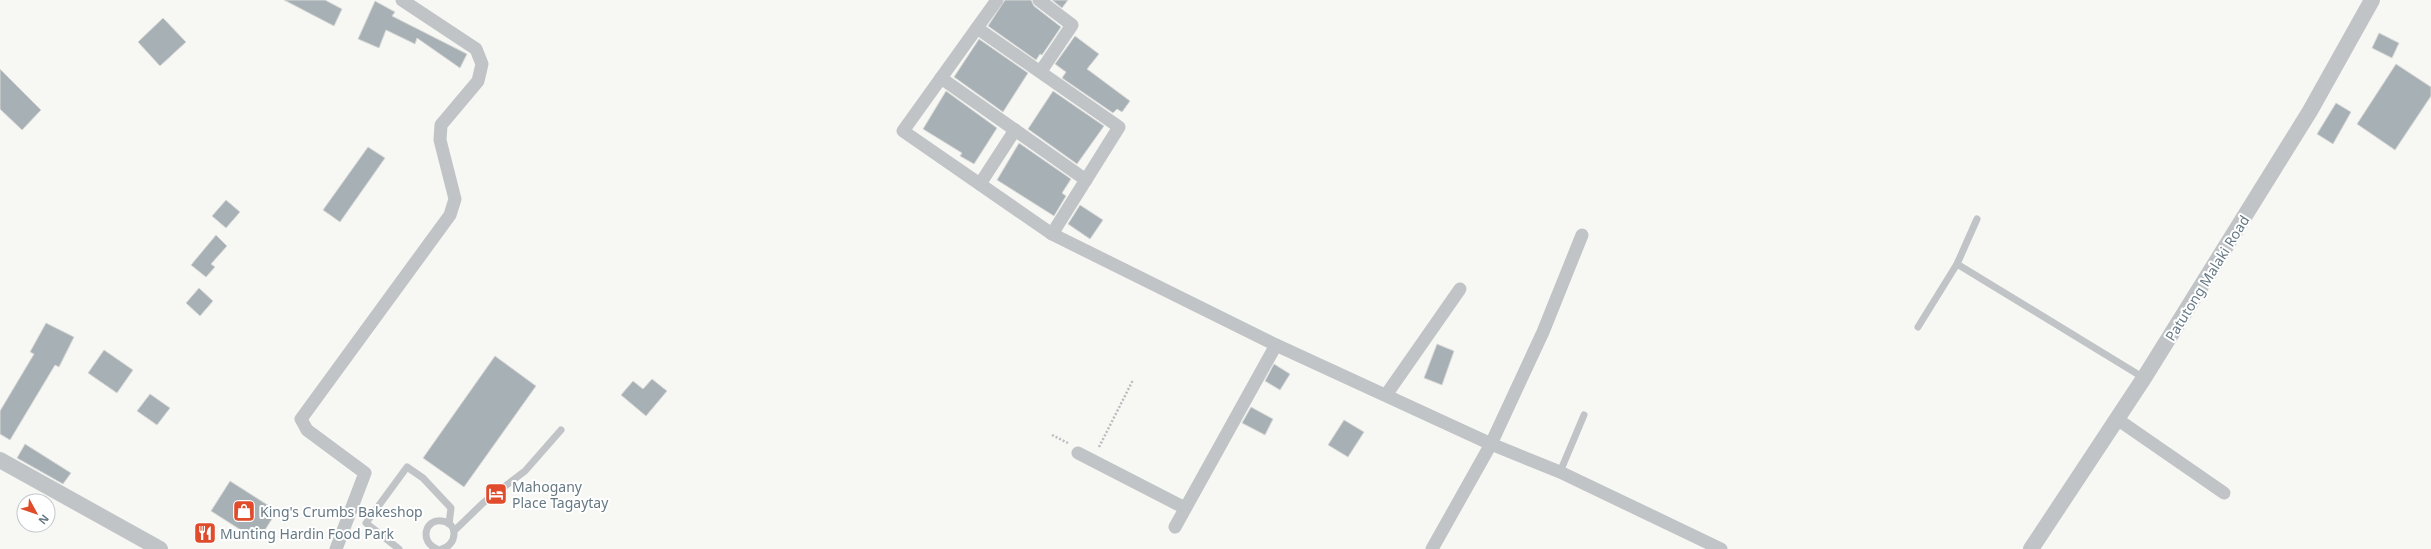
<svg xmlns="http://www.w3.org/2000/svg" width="2431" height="549" font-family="'Noto Sans',sans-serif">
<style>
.building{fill:#a6b0b5;stroke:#d8d8d6}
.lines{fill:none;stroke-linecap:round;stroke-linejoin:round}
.path{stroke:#babdbf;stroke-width:2.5;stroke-dasharray:2 2;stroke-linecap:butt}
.service{stroke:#c0c4c7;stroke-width:7}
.minor{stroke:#c0c4c7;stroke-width:13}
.tertiary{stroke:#c0c4c7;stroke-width:16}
.labels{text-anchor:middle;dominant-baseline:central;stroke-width:4;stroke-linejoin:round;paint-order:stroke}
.street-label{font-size:14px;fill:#667984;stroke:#fff}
.poi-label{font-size:14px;fill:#667984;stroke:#fff;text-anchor:start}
</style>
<rect width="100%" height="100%" fill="#f7f7f4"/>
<g class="building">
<polygon points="284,0 325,0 342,9 334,26"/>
<polygon points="1005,0 1031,0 1034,6 1061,27 1042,55 1040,54 1036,60 988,26"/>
<polygon points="1052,0 1068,0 1062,8"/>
<polygon points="375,1 395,12 392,16 467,54 460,68 417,38 415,44 386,30 379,48 358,39"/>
<polygon points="163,18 186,42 160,66 138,42"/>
<polygon points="2379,33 2399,43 2392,58 2372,48"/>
<polygon points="1075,36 1099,54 1087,69 1130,101 1122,112 1117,109 1113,113 1062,78 1066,72 1055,64"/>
<polygon points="979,39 1028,73 1003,112 954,77"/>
<polygon points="2396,64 2431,87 2431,96 2395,150 2357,124"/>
<polygon points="0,69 41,110 22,130 0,109"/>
<polygon points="946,91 997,128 974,164 960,156 962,153 923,129"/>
<polygon points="1053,91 1104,126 1077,164 1028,129"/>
<polygon points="2336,103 2351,112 2333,144 2317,134"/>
<polygon points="1019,143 1071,179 1062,193 1066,196 1054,216 997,180"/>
<polygon points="368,147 385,158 340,222 323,210"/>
<polygon points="226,200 240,212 226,228 212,216"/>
<polygon points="1080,205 1103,220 1090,239 1068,224"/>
<polygon points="216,235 227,246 211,264 215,267 206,277 191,265"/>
<polygon points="199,288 213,301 200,316 186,303"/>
<polygon points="46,323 74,337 59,367 55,365 10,440 0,434 0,411 34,354 30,352"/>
<polygon points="1437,344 1454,351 1442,385 1424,378"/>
<polygon points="104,350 133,370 117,393 88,373"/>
<polygon points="495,356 536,386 464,487 423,458"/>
<polygon points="1274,364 1290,374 1280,390 1265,381"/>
<polygon points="652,379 667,391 646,416 621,395 633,381 643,389"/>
<polygon points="150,394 170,408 157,425 137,411"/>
<polygon points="1251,407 1273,419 1265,435 1242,423"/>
<polygon points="1344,420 1364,432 1348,457 1328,445"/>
<polygon points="25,444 71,473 63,484 17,458"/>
<polygon points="230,481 277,511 258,541 211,511"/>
</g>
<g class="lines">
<g class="path">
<polyline points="1052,435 1068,443"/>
<polyline points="1099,447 1133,380"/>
</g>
<g class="service">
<polyline points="1957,264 2144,378"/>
<polyline points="1918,327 1957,264 1977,219"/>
<polyline points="1560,472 1584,415"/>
<polyline points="454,531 483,503 525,471 561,430"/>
<polyline points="399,549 366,523 407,467 423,478 451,508 449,524"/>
<path d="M437,549C419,542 425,518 442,521C459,523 457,545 442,549"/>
</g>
<g class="minor">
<polyline points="997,0 903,131 1052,234"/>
<polyline points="1039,0 1072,25 1041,71"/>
<polyline points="977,28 1119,127 1052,234 1276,345 1491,444 1560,472 1721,549"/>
<polyline points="941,78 1086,180"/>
<polyline points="980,184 1015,130"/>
<polyline points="1386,395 1460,289"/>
<polyline points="2117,419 2224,493"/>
<polyline points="1078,453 1185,508"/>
<polyline points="1175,527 1276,345"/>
<polyline points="336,549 365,473 307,430 301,419 450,215 455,199 440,140 441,125 478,81 482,64 476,49 402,0"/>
<polyline points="1432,549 1491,444 1543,332 1582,235"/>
</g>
<g class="tertiary">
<polyline points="0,460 160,549"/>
<polyline points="2031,549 2144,378 2310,111 2372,0"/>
</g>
</g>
<defs>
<g id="hotel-square" transform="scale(1.15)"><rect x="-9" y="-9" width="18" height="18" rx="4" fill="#df4b2b" stroke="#fff"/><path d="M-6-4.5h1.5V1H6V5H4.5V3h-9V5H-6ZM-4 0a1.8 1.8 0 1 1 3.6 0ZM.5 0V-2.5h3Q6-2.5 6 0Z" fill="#fff"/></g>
<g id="shop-square" transform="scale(1.15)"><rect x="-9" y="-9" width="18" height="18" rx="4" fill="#df4b2b" stroke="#fff"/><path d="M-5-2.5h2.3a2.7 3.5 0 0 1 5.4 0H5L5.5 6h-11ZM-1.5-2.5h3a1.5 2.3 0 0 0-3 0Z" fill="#fff"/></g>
<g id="restaurant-square" transform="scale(1.15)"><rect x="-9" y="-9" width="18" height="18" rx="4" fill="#df4b2b" stroke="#fff"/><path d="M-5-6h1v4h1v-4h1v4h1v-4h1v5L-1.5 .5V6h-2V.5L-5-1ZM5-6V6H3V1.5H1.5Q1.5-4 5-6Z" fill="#fff"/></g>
</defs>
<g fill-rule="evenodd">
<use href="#hotel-square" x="496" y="494"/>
<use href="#shop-square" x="244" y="511"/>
<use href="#restaurant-square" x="205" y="533"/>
</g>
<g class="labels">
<g class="street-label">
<text transform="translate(2207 278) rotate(-58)">Patutong Malaki Road</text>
</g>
<g class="poi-label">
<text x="512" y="486">Mahogany<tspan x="512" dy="16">Place Tagaytay</tspan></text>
<text x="260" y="511">King's Crumbs Bakeshop</text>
<text x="220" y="533">Munting Hardin Food Park</text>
</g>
</g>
<g transform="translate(36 513) rotate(130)"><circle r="19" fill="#ffffff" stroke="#c2c9ce"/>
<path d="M0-3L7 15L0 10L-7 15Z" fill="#df4b2b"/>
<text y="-6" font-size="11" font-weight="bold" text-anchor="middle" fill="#667984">N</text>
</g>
</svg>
